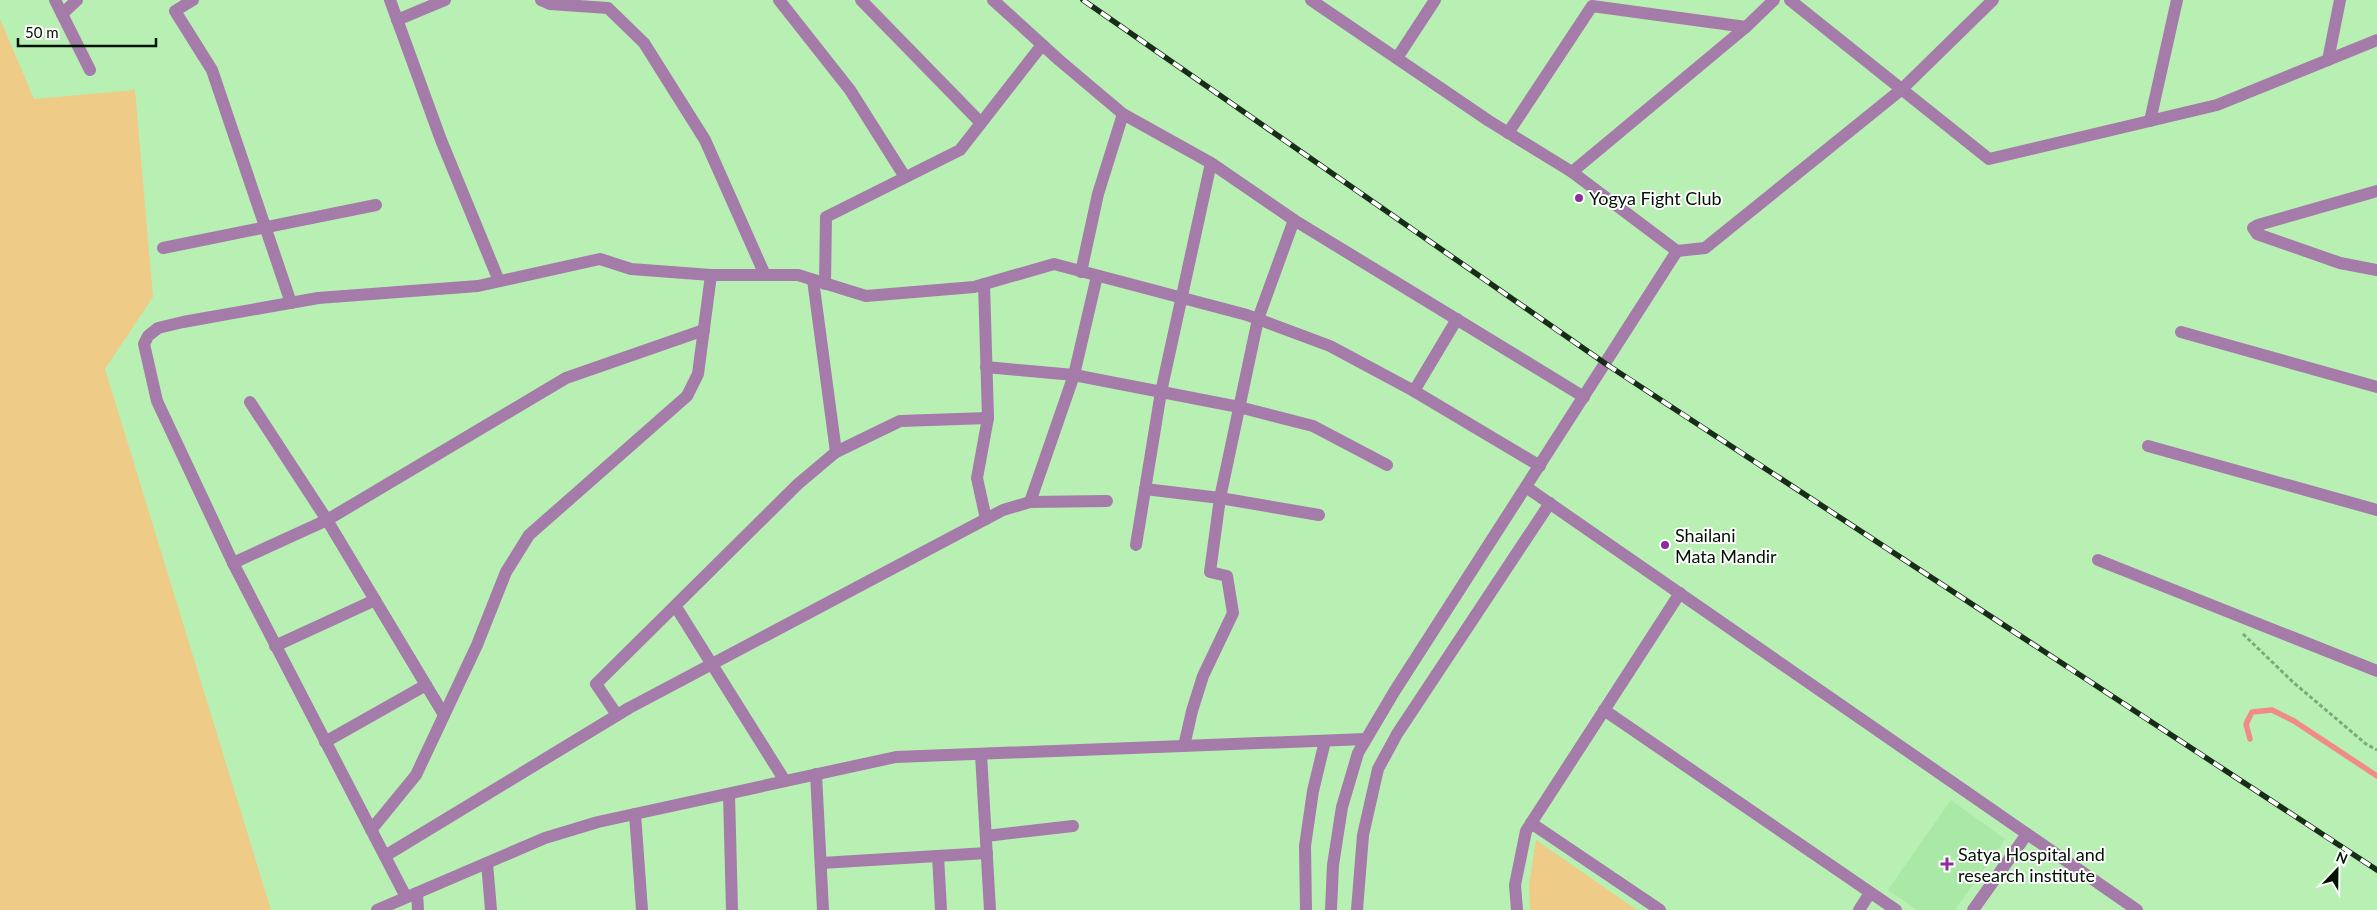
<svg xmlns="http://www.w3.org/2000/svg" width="2377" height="910" font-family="Lato,sans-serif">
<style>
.built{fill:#aae8a6}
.green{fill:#eecb87}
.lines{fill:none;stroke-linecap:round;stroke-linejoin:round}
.stream{stroke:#f18b87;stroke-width:5.5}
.path{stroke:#7ca87a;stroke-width:3;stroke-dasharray:4 2.5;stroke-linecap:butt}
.minor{stroke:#a57baa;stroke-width:12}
.rail-casing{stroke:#172d17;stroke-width:5.5}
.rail{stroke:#fff;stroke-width:4;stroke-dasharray:11;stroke-linecap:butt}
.poi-dot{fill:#8c2e98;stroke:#fff;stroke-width:2}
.labels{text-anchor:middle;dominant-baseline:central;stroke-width:4;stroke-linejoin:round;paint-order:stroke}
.poi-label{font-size:18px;fill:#011201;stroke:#fff;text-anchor:start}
</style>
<rect width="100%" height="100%" fill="#b8f0b4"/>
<polygon class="built" points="1951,800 2005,839 1955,910 1917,910 1888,890"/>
<g class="green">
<polygon points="0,19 34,99 135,90 153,297 105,369 271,910 0,910"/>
<polygon points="1536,840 1637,910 1530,910 1529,885"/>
</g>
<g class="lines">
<polyline class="stream" points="2250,739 2246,724 2252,712 2272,710 2294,721 2377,776"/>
<polyline class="path" points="2243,634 2294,683 2366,744 2377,750"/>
<g class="minor">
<polyline points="55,0 90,70"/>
<polyline points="193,0 175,11 212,70 291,303"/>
<polyline points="390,0 441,140 499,281"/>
<polyline points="541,0 550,4 608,8 644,43 705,140 765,275"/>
<polyline points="779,0 850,90 905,177"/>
<polyline points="861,0 981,123"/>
<polyline points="993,0 1059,60 1123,114 1211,163 1294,220 1584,397"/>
<polyline points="1311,0 1489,121 1572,172"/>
<polyline points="1790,0 1989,159 2217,105 2377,40"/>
<polyline points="62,14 77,0"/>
<polyline points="397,20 445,0"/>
<polyline points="1397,58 1435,0"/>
<polyline points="2328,60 2340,0"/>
<polyline points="2150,121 2177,0"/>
<polyline points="1508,133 1592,6 1746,27"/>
<polyline points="2377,191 2258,225 2253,228 2257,234 2340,263 2377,270"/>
<polyline points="163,248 376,205"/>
<polyline points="1677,251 1705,248 1902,89 1993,0"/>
<polyline points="1081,272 1098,194 1123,114"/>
<polyline points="813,280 836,452"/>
<polyline points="825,284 826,217 960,150 1042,45"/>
<polyline points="984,284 988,418 977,478 986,519"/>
<polyline points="2181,332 2377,387"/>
<polyline points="986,367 1074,375 1239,407 1313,426 1387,465"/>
<polyline points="1414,391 1457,319"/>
<polyline points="250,402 327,520 444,715"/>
<polyline points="2148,446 2377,510"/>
<polyline points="1526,487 2137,910"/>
<polyline points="1145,489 1220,498 1319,515"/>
<polyline points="1030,502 1074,375 1097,276"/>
<polyline points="1136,545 1161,392 1211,163"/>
<polyline points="2098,560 2377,671"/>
<polyline points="233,563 327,520 566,378 704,330"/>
<polyline points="676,607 785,781"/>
<polyline points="275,646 375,600"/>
<polyline points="1604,710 1896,910"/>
<polyline points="617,715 596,684 798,484 836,452 900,421 988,418"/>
<polyline points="325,742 426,685"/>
<polyline points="1184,746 1192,711 1203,676 1233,613 1227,576 1210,572 1220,498 1258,319 1294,220"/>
<polyline points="981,754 990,910"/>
<polyline points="816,774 823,910"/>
<polyline points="729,794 732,910"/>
<polyline points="635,814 642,910"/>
<polyline points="1531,823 1660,910"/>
<polyline points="371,830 416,775 477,645 506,572 529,535 687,396 698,374 711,275"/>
<polyline points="986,836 1073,826"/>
<polyline points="385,856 629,708 1003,510 1030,502 1107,501"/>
<polyline points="938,856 941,910"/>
<polyline points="487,863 491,910"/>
<polyline points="821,863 987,853"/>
<polyline points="417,893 418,910"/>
<polyline points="406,897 233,563 157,401 144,344 148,336 158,328 183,322 318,298 478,286 600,259 631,269 711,275 798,275 866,296 974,287 1054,264 1247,315 1330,346 1414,391 1540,466"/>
<polyline points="377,910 545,838 598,822 896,757 1366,739"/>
<polyline points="1306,910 1305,846 1313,791 1325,741"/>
<polyline points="1331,910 1333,865 1342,807 1358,753 1394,692 1677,251 1572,172 1746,27 1774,0"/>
<polyline points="1357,910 1363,835 1378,769 1397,734 1550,503"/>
<polyline points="1517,910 1515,885 1526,831 1680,593"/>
<polyline points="1859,910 1870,893"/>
<polyline points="1973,910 2027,834"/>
</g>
<g class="rail-casing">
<polyline id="rail" points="1083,0 1606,364 2377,870"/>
</g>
<use href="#rail" class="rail"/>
</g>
<g class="poi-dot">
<circle cx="1579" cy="198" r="5"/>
<circle cx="1665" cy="545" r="5"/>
<path d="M1944.5 856.5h5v5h5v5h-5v5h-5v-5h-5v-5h5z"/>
</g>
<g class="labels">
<g class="poi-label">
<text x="1589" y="198">Yogya Fight Club</text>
<text x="1675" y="535">Shailani<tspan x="1675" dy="21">Mata Mandir</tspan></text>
<text x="1958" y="854">Satya Hospital and<tspan x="1958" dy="21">research institute</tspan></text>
</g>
</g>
<g transform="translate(2337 870) rotate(22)" stroke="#ffffff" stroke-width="4" paint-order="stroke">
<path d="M0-4L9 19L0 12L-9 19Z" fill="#011201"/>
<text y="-8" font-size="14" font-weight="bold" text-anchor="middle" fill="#011201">N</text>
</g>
<path d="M18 38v8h138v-8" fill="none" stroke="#011201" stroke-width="2.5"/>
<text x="25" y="38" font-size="15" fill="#011201" stroke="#ffffff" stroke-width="4" paint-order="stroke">50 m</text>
</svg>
